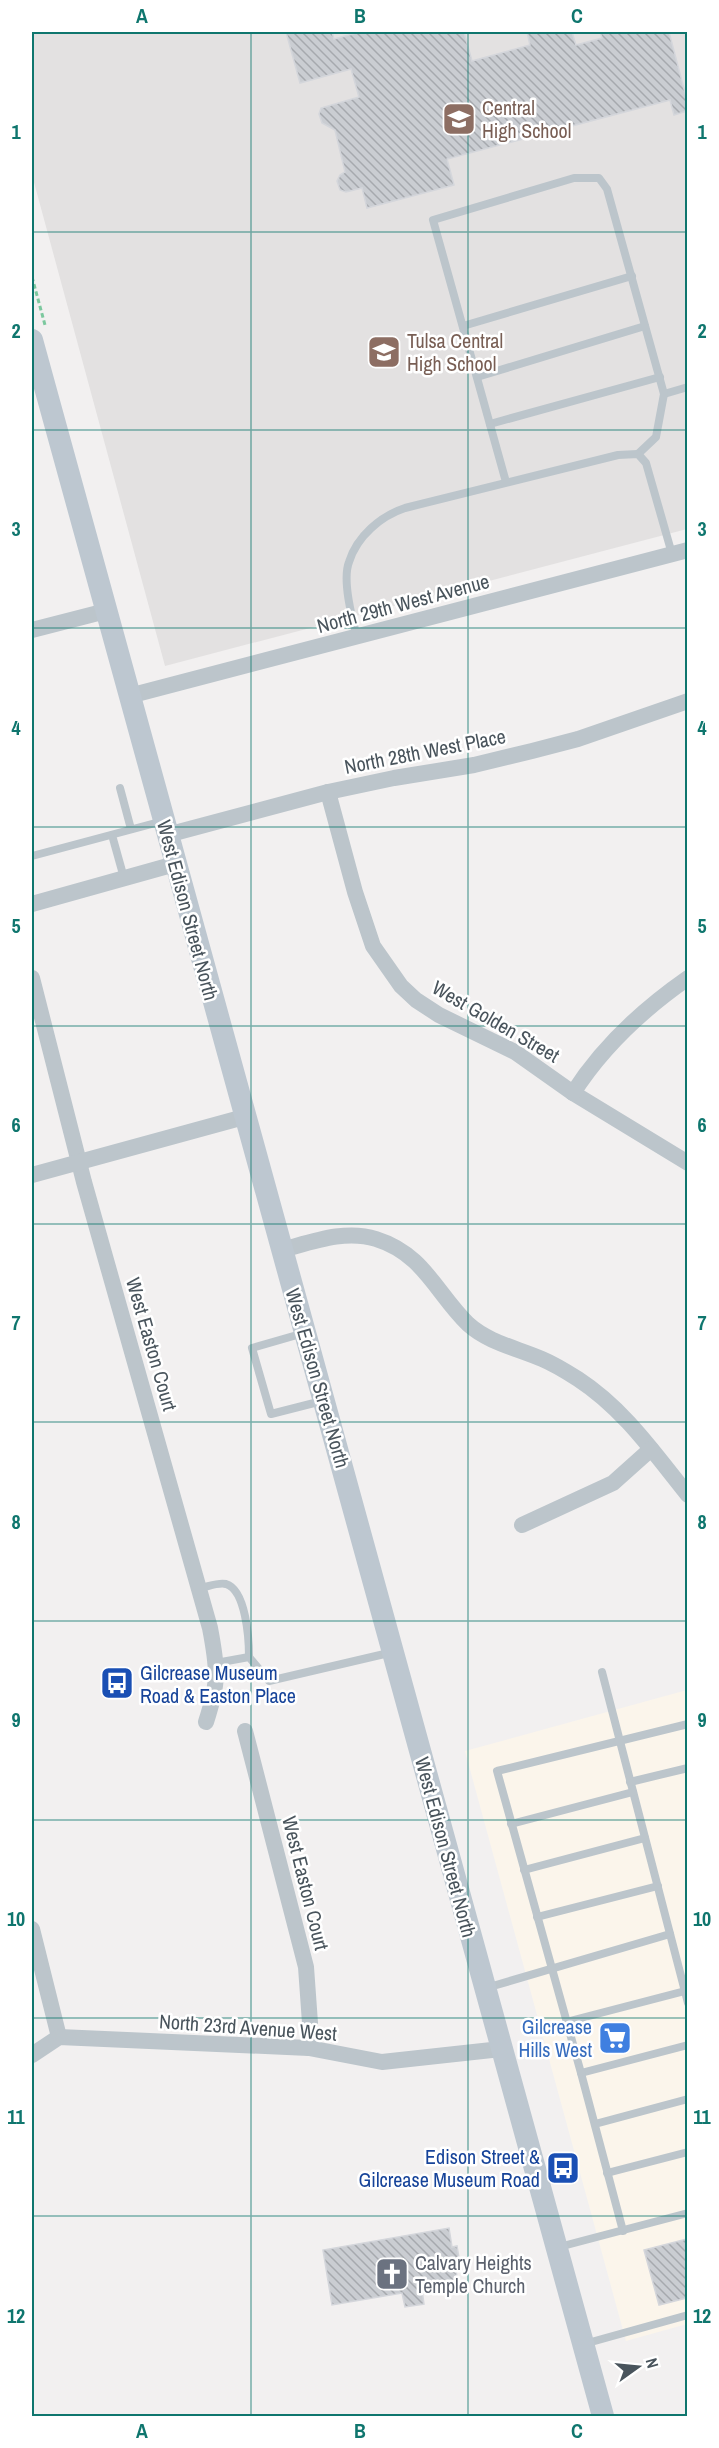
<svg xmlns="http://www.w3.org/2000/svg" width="719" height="2448" font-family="'Archivo Narrow',sans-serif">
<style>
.commercial{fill:#fbf5eb}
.education{fill:#e3e1e1}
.building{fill:url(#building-back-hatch);stroke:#d4d6db;stroke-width:1.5}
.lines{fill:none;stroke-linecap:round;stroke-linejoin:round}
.path{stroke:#7cc89e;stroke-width:3;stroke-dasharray:4.5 3;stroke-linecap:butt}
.lane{stroke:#bcc5cb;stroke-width:8}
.street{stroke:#bcc5cb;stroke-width:16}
.secondary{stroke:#bdc7d0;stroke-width:22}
.grid{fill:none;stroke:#0f766e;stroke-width:1.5;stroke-opacity:0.55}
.labels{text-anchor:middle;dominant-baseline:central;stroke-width:5;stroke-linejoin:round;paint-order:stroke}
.education-label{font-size:20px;fill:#785e54;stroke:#fff;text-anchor:start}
.street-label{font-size:20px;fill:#49545c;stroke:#fff}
.transit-label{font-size:20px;fill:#164399;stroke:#fff;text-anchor:start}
.shop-label{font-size:20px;fill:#366cbe;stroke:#fff;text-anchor:end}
.worship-label{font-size:20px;fill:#5b616d;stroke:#fff;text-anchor:start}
.neatline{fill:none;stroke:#0f766e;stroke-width:2}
.grid-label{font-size:20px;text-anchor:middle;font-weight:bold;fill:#0f766e}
</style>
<defs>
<pattern id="building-back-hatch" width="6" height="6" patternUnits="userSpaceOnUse" patternTransform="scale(1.5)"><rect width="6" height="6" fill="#cacdd2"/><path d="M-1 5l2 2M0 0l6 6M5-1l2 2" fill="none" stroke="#a6a9ae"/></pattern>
</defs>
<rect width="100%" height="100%" fill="#f2f0f0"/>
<polygon class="commercial" points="687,1690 687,2324 626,2341 465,1751"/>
<polygon class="education" points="32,32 687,32 687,529 165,666 32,175"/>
<g class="building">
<polygon points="286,32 332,32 334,39 360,32 464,32 472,61 530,45 527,32 572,32 576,45 602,38 600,32 669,32 687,100 687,111 674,115 670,100 447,159 454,185 367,208 362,188 346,192 340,190 337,181 340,175 345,172 335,130 322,123 319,114 321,108 359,97 351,69 300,83"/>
<polygon points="449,2228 452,2247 457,2246 460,2264 455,2265 458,2283 422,2290 424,2304 405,2307 402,2293 332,2305 323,2250"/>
<polygon points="687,2239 687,2298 659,2305 644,2250"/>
</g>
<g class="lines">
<polyline class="path" points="32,277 45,325"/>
<g class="lane">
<polyline points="463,326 632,276"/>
<polyline points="477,377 645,326"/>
<polyline points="664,394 688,387"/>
<polyline points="490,424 660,377"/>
<polyline points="506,482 433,220 574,178 599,178 607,189 664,394 656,437 638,454"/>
<path d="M357,637C352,618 342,580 349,562C357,536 381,516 405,508L618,455L638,454L646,463L672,554"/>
<polyline points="120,788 131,829"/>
<polyline points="112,835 124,878"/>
<polyline points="32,856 163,821"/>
<polyline points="304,1333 252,1348 271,1414 322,1401"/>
<path d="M199,1588C207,1587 218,1582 226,1584C246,1590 249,1639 249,1657"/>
<polyline points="216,1663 249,1657 269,1681 393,1652"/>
<polyline points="602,1672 688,2003"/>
<polyline points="630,1782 688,1768"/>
<polyline points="511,1824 633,1792"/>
<polyline points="524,1870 645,1838"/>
<polyline points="537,1917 658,1886"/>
<polyline points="486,1988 670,1934"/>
<polyline points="566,2022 685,1991"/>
<polyline points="581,2073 688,2045"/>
<polyline points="595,2124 688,2099"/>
<polyline points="607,2173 688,2152"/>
<polyline points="623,2231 581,2073 497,1771 688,1724"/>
<polyline points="559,2247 688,2213"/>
<polyline points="584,2344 688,2315"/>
</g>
<g class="street">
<polyline points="32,630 106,611"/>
<polyline points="129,696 688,550"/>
<polyline points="328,792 355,892 373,946 401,986 416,1000 439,1015 515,1052 573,1093 688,1163"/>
<polyline points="167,835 328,792 394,778 474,765 532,751 578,739 688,701"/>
<polyline points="32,904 175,864"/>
<path d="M32,978L84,1182L210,1628C218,1670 219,1682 206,1722"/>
<path d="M573,1093C603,1046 642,1010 688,978"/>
<polyline points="32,1175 244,1117"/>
<path d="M282,1250C312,1242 345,1229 376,1239C424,1254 436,1293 468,1324C489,1343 517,1348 542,1359C554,1364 567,1372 578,1379C624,1409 654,1453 688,1495"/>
<polyline points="522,1525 613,1483 651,1449"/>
<polyline points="245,1731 306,1967 310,2023 309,2048"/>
<polyline points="32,1929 59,2037"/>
<polyline points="32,2055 59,2037 309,2048 382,2062 501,2049"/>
</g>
<polyline class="secondary" points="32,340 603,2416"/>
</g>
<path class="grid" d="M251,32V2416M468,32V2416M32,232H688M32,430H688M32,628H688M32,827H688M32,1026H688M32,1224H688M32,1422H688M32,1621H688M32,1820H688M32,2018H688M32,2216H688"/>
<defs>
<g id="school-square" transform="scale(1.725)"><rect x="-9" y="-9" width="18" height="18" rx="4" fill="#8d6e63" stroke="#fff"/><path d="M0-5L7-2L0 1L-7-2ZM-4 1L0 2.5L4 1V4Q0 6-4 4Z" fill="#fff"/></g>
<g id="bus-square" transform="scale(1.725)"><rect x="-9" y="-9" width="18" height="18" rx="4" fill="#1a4fb4" stroke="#fff"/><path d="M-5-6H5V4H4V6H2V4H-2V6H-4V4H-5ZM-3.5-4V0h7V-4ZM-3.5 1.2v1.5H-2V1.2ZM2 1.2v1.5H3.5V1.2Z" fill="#fff"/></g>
<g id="supermarket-square" transform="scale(1.725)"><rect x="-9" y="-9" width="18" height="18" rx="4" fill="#3f7fe0" stroke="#fff"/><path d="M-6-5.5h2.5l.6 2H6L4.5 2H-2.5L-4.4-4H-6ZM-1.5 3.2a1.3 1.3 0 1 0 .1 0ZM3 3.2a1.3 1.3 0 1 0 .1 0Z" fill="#fff"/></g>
<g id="church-square" transform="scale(1.725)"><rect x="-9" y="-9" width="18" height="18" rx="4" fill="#6b7280" stroke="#fff"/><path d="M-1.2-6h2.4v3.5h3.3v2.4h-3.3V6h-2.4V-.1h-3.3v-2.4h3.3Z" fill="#fff"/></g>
</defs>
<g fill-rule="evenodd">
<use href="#school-square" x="459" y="119"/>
<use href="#school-square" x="384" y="352"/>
<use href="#bus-square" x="117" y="1683"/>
<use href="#supermarket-square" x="615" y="2038"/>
<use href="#bus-square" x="563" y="2168"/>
<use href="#church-square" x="392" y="2274"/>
</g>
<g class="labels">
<g class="education-label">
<text x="482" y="107">Central<tspan x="482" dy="23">High School</tspan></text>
<text x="407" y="340">Tulsa Central<tspan x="407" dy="23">High School</tspan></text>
</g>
<g class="street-label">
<text transform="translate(403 603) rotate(-15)">North 29th West Avenue</text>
<text transform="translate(425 751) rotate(-11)">North 28th West Place</text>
<text transform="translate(188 910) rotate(75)">West Edison Street North</text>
<text transform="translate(496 1021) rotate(30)">West Golden Street</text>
<text transform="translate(152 1344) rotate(74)">West Easton Court</text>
<text transform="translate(318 1378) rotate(74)">West Edison Street North</text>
<text transform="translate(446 1847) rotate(75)">West Edison Street North</text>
<text transform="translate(306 1883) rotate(76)">West Easton Court</text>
<text transform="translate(248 2027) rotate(4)">North 23rd Avenue West</text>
</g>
<g class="transit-label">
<text x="140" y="1672">Gilcrease Museum<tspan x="140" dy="23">Road &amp; Easton Place</tspan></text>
<text x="540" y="2156" text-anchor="end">Edison Street &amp;<tspan x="540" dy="23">Gilcrease Museum Road</tspan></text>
</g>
<g class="shop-label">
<text x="592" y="2026">Gilcrease<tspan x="592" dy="23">Hills West</tspan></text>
</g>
<g class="worship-label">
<text x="415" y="2262">Calvary Heights<tspan x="415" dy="23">Temple Church</tspan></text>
</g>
</g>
<rect width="719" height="2448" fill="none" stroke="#ffffff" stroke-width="66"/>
<g transform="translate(638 2367) rotate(75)" stroke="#ffffff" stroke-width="4.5" paint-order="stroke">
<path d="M0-4.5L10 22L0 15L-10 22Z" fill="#49545c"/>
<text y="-9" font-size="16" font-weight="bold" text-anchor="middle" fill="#49545c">N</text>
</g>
<rect x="33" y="33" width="653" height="2382" class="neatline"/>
<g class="grid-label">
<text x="142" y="23">A</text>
<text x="360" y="23">B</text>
<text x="577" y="23">C</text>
<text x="16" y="139">1</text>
<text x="702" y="139">1</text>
<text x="16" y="338">2</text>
<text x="702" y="338">2</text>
<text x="16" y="536">3</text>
<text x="702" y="536">3</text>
<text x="16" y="735">4</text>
<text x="702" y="735">4</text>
<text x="16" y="933">5</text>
<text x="702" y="933">5</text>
<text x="16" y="1132">6</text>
<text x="702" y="1132">6</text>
<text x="16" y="1330">7</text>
<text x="702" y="1330">7</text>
<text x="16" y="1529">8</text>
<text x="702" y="1529">8</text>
<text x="16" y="1727">9</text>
<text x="702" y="1727">9</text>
<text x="16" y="1926">10</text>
<text x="702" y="1926">10</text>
<text x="16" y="2124">11</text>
<text x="702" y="2124">11</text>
<text x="16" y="2323">12</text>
<text x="702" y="2323">12</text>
<text x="142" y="2438">A</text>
<text x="360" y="2438">B</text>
<text x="577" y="2438">C</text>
</g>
</svg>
